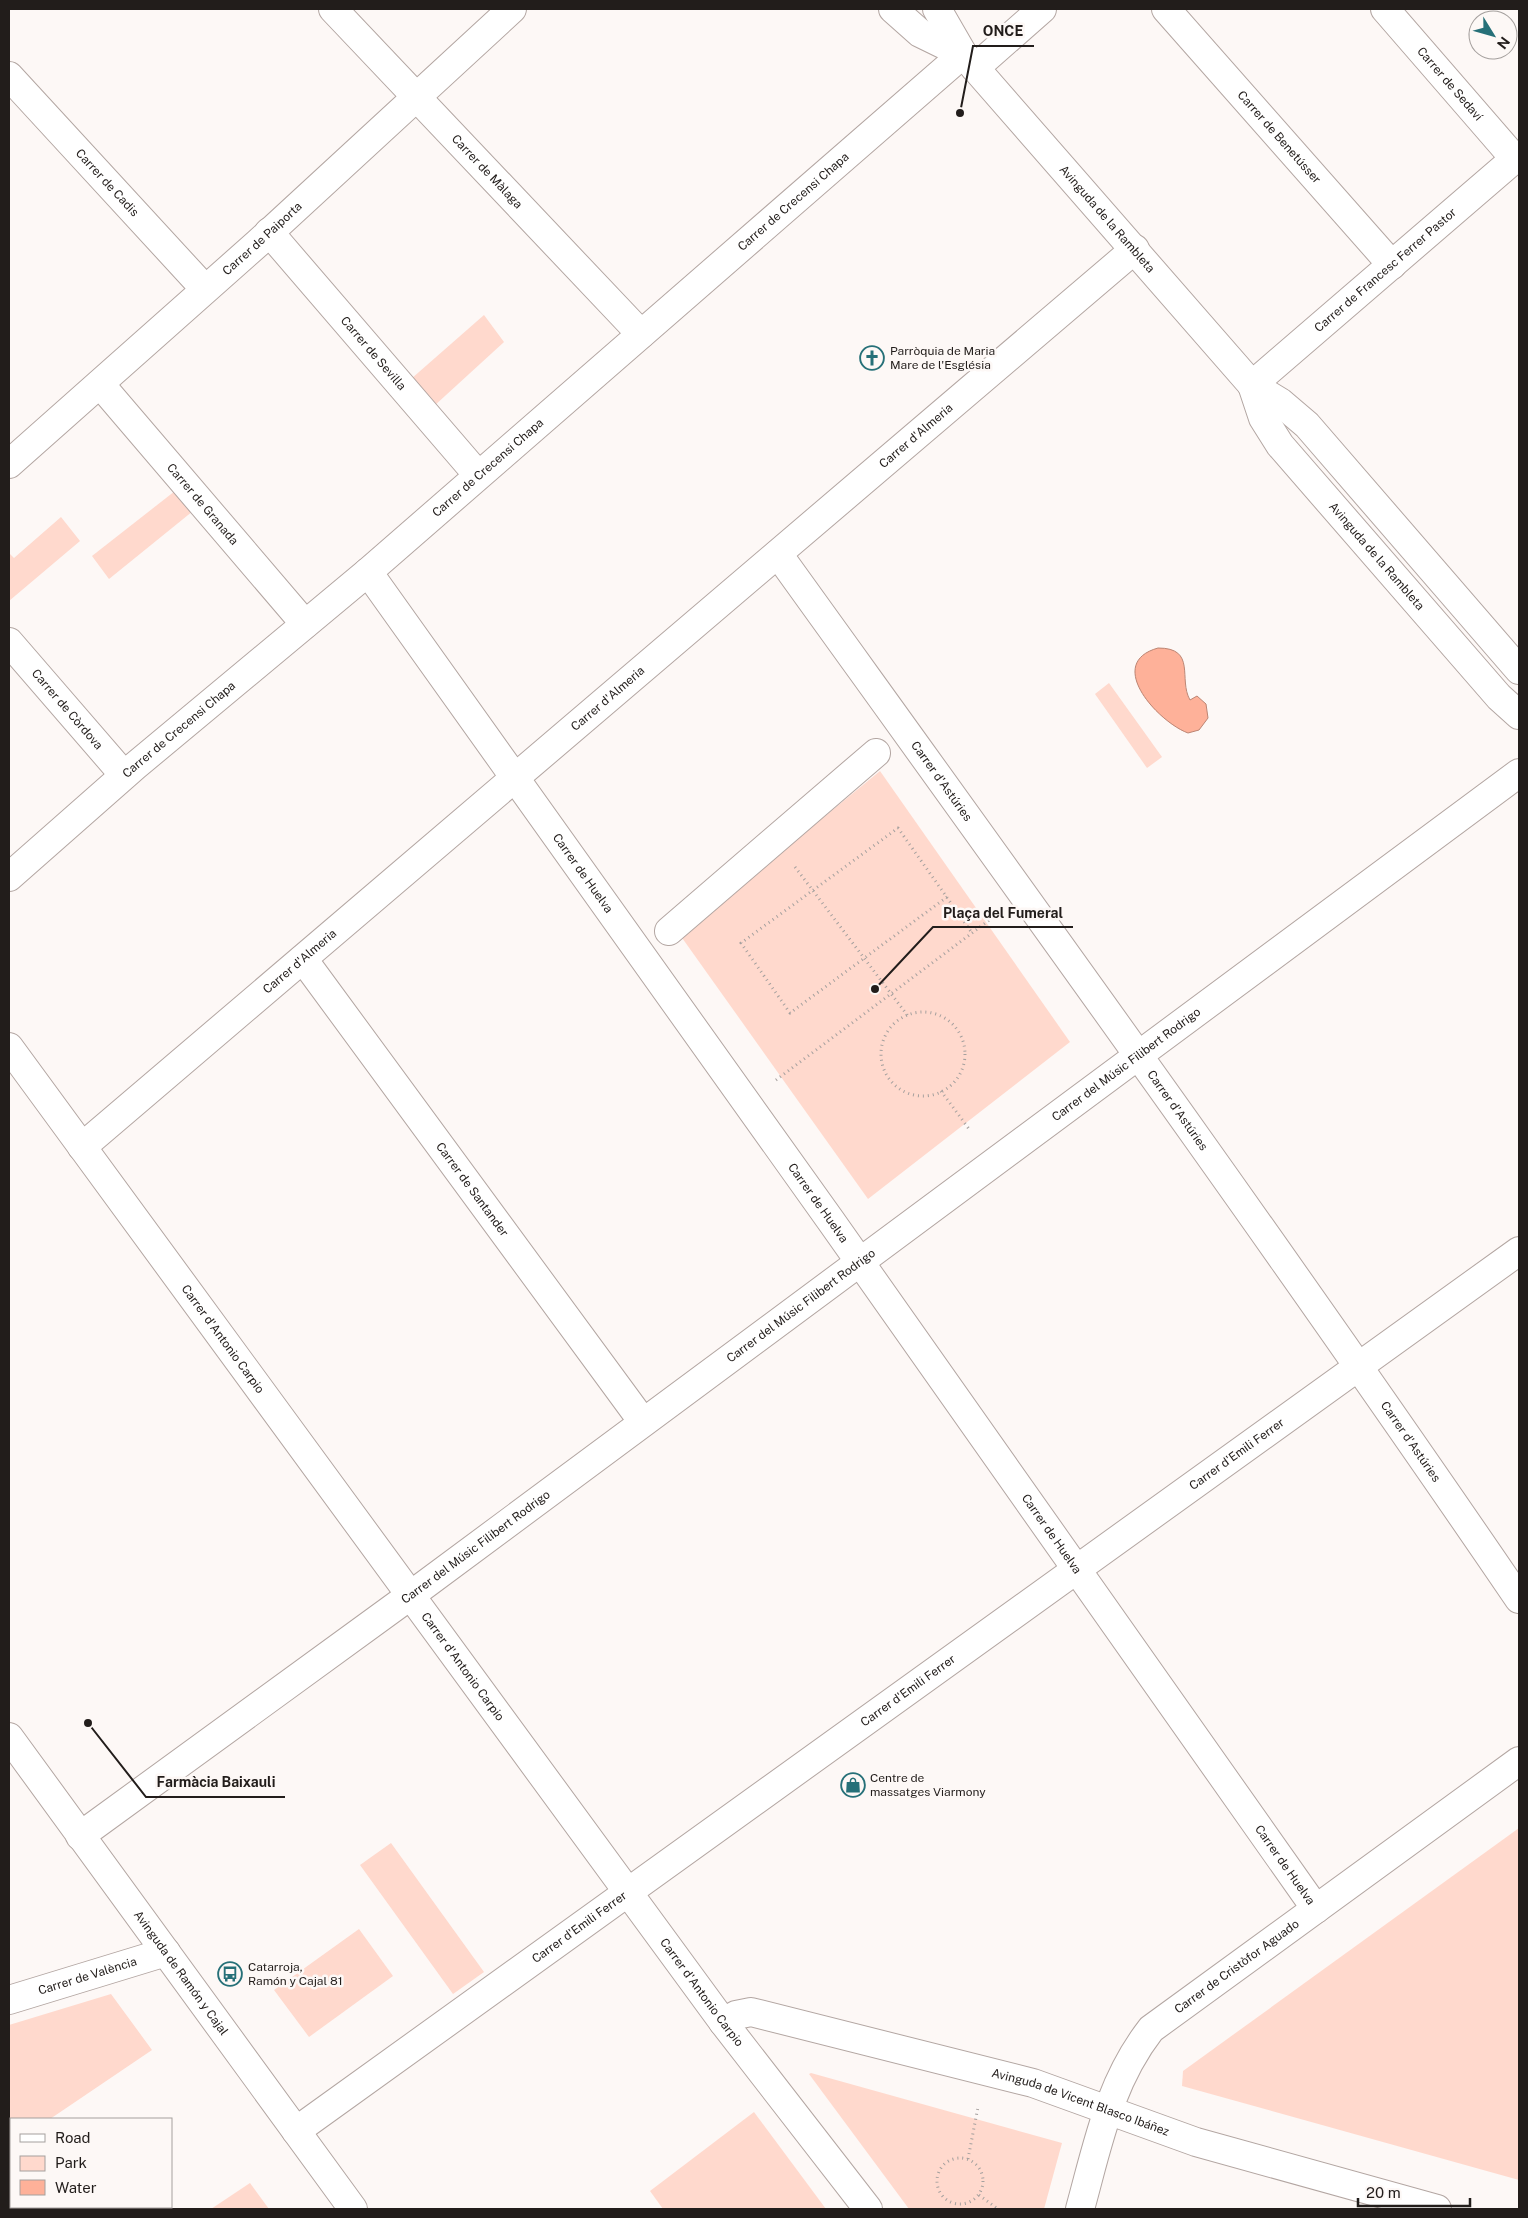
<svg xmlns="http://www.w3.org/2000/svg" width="1528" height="2218" font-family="'Public Sans',sans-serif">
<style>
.green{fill:#ffd9cd}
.water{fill:#feb199;stroke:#bc8573}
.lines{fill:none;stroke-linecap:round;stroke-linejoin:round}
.minor-casing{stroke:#b3a6a2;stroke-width:30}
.path{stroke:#a5a09e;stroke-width:3;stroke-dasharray:1 4;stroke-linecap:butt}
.minor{stroke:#fff;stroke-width:28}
.labels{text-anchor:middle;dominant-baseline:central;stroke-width:5;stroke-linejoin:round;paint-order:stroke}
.street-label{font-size:12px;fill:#221d1b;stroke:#fdf8f6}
.poi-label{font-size:12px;fill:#221d1b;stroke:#fdf8f6;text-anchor:start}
.leader{fill:none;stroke:#221d1b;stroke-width:2}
.callout-dot{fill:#221d1b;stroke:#fdf8f6;stroke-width:2}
.callout-label{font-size:14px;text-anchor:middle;font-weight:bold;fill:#221d1b;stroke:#fdf8f6;stroke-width:5;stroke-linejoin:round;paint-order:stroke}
</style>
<rect width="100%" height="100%" fill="#fdf8f6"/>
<g class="green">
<polygon points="484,315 504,342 434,406 411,379"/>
<polygon points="175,491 193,511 109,579 92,556"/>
<polygon points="61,517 80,541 9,601 9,553 14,558"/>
<polygon points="1109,683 1162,757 1147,768 1095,694"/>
<polygon points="880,771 1070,1042 868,1199 680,935"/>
<polygon points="1519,1828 1519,2180 1182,2086 1183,2071"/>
<polygon points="391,1843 484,1972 453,1994 360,1865"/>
<polygon points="359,1929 393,1976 309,2037 274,1990"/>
<polygon points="111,1994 152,2050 50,2119 11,2119 11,2207 27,2207 22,2209 9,2209 9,2025"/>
<polygon points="811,2073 1062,2143 1044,2209 909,2209 809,2074"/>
<polygon points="754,2112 826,2209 663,2209 650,2191"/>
<polygon points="250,2183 269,2209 211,2209"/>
</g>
<path class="water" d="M1158,648C1197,648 1178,679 1190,700L1197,696L1206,704L1208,718L1199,730L1188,733C1158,722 1104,663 1158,648Z"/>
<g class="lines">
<g class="minor-casing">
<g id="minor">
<path id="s1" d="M333,9L641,334"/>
<polyline points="893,9 920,33 963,54"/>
<path id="s2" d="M937,9L963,54L1252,385L1280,402L1307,425L1519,670"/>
<path id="s3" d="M1166,9L1392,265"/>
<path id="s4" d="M1385,9L1515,159"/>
<polyline points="975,68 1042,9"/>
<path id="s5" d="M9,76L205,289"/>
<path id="s6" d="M269,232L478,475"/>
<path id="s7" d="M100,384L305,624"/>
<path id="s8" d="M1252,385L1263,418L1280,445L1499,697L1519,715"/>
<path id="s9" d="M1252,385L1519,155"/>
<path id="s10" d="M9,464L258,243L512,9"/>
<path id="s11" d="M778,554C1027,900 1278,1246 1519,1599"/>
<path id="s12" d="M368,572L831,1221L1316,1909"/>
<path id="s13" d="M9,642L124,775"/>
<path id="s14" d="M9,877L135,766L368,572L963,54"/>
<polyline points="669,931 876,753"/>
<path id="s15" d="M303,959L643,1422"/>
<path id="s16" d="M9,1047L723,2022L868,2209"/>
<path id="s17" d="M82,1147L1135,249"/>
<path id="s18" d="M9,1737L353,2209"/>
<path id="s19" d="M80,1836L411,1595L1519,773"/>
<path id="s20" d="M9,2000L166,1952"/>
<path id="s21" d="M723,2022L736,2015L751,2012L1033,2083L1196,2142L1437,2209"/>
<path id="s22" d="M296,2131L1519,1251"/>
<path id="s23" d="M1080,2209C1098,2144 1109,2083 1151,2029L1519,1761"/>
</g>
</g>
<g class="path">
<polyline points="795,867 908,1016"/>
<polyline points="947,897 790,1013 741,943 898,828 972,933"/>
<circle cx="923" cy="1054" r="42"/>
<polyline points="776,1080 992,918"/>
<polyline points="941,1091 969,1129"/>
<circle cx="960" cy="2181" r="23"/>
<polyline points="968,2159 978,2107"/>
<polyline points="979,2195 998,2209"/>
</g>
<use href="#minor" class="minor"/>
</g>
<defs>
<g id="church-ring" transform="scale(1.25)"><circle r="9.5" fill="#fdf8f6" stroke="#267078" stroke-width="1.5"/><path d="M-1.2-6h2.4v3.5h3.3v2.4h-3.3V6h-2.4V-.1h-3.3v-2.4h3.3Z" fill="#267078"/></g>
<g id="shop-ring" transform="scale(1.25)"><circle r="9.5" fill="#fdf8f6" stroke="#267078" stroke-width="1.5"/><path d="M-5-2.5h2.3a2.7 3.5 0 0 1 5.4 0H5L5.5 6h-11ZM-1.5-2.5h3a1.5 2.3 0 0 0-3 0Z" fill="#267078"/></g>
<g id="bus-ring" transform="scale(1.25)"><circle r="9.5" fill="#fdf8f6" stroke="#267078" stroke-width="1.5"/><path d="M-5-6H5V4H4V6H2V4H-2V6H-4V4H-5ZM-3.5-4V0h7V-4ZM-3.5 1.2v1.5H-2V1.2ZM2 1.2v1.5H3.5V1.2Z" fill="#267078"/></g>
</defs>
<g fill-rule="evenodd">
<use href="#church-ring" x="872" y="358"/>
<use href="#shop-ring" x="853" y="1785"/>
<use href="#bus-ring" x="230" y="1974"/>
</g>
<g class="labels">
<g class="street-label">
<text stroke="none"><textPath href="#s4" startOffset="99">Carrer de Sedaví</textPath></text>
<text stroke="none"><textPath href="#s3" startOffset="171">Carrer de Benetússer</textPath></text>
<text stroke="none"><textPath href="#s1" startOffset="224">Carrer de Màlaga</textPath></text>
<text stroke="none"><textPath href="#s5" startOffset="145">Carrer de Cadis</textPath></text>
<text stroke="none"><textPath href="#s14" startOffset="1035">Carrer de Crecensi Chapa</textPath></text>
<text stroke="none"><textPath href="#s2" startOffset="271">Avinguda de la Rambleta</textPath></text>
<text stroke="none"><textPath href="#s10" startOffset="339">Carrer de Paiporta</textPath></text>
<text stroke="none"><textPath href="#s9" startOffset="176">Carrer de Francesc Ferrer Pastor</textPath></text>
<text stroke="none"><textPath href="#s6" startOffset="160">Carrer de Sevilla</textPath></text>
<text stroke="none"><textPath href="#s17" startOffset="1096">Carrer d'Almeria</textPath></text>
<text stroke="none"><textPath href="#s14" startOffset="630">Carrer de Crecensi Chapa</textPath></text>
<text stroke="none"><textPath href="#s7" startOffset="158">Carrer de Granada</textPath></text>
<text stroke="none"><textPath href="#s8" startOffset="214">Avinguda de la Rambleta</textPath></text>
<text stroke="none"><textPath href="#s17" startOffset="691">Carrer d'Almeria</textPath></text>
<text stroke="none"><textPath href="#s13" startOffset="89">Carrer de Còrdova</textPath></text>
<text stroke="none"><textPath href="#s14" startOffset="225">Carrer de Crecensi Chapa</textPath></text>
<text stroke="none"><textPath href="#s11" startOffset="280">Carrer d'Astúries</textPath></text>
<text stroke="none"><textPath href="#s12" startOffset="370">Carrer de Huelva</textPath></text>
<text stroke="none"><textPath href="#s17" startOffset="286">Carrer d'Almeria</textPath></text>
<text stroke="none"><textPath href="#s19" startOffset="1300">Carrer del Músic Filibert Rodrigo</textPath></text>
<text stroke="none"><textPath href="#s11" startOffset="685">Carrer d'Astúries</textPath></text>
<text stroke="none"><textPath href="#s15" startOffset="286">Carrer de Santander</textPath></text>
<text stroke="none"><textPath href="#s12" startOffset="775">Carrer de Huelva</textPath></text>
<text stroke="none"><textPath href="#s19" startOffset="895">Carrer del Músic Filibert Rodrigo</textPath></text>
<text stroke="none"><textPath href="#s16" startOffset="362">Carrer d'Antonio Carpio</textPath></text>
<text stroke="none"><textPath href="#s11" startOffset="1090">Carrer d'Astúries</textPath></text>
<text stroke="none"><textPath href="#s22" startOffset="1159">Carrer d'Emili Ferrer</textPath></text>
<text stroke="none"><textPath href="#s12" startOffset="1180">Carrer de Huelva</textPath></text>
<text stroke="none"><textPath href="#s19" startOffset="490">Carrer del Músic Filibert Rodrigo</textPath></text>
<text stroke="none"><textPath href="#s16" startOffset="768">Carrer d'Antonio Carpio</textPath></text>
<text stroke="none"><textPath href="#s22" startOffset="754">Carrer d'Emili Ferrer</textPath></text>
<text stroke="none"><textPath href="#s12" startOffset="1585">Carrer de Huelva</textPath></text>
<text stroke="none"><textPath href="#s22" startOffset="349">Carrer d'Emili Ferrer</textPath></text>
<text stroke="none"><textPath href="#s23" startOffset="301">Carrer de Cristòfor Aguado</textPath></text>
<text stroke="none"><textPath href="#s18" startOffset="292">Avinguda de Ramón y Cajal</textPath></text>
<text stroke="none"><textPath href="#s20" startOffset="82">Carrer de València</textPath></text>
<text stroke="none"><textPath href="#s16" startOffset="1172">Carrer d'Antonio Carpio</textPath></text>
<text stroke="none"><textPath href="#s21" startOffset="372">Avinguda de Vicent Blasco Ibáñez</textPath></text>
</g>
<g class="poi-label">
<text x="890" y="351">Parròquia de Maria<tspan x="890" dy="14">Mare de l'Església</tspan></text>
<text x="870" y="1778">Centre de<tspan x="870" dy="14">massatges Viarmony</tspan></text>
<text x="248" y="1967">Catarroja,<tspan x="248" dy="14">Ramón y Cajal 81</tspan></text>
</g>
</g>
<path class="leader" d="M960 113L973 46H1034M875 989L933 927H1073M88 1723L146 1797H285"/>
<g class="callout-dot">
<circle cx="960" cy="113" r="5"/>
<circle cx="875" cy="989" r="5"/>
<circle cx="88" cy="1723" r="5"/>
</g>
<g class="callout-label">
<text x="1003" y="36">ONCE</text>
<text x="1003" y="918">Plaça del Fumeral</text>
<text x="216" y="1787">Farmàcia Baixauli</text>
</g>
<rect width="1528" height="2218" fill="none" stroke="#221d1b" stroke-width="20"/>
<rect x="10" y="2118" width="162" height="90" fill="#fdf8f6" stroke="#a5a09e"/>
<rect x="20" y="2134" width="25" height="8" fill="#ffffff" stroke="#a5a09e"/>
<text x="55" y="2143" font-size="15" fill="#221d1b">Road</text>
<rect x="20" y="2156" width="25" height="15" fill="#ffd9cd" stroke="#a5a09e"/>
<text x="55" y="2168" font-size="15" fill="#221d1b">Park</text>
<rect x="20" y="2180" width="25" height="15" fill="#feb199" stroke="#a5a09e"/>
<text x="55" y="2193" font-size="15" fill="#221d1b">Water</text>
<g transform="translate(1493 35) rotate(127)"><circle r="24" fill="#fdf8f6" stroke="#a5a09e"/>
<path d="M0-4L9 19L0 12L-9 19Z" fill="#267078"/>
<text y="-8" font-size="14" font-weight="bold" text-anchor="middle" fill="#221d1b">N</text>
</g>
<path d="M1358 2198v8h112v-8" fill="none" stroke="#221d1b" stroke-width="2.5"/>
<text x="1366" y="2198" font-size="15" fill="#221d1b" stroke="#fdf8f6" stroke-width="4" paint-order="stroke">20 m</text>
</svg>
